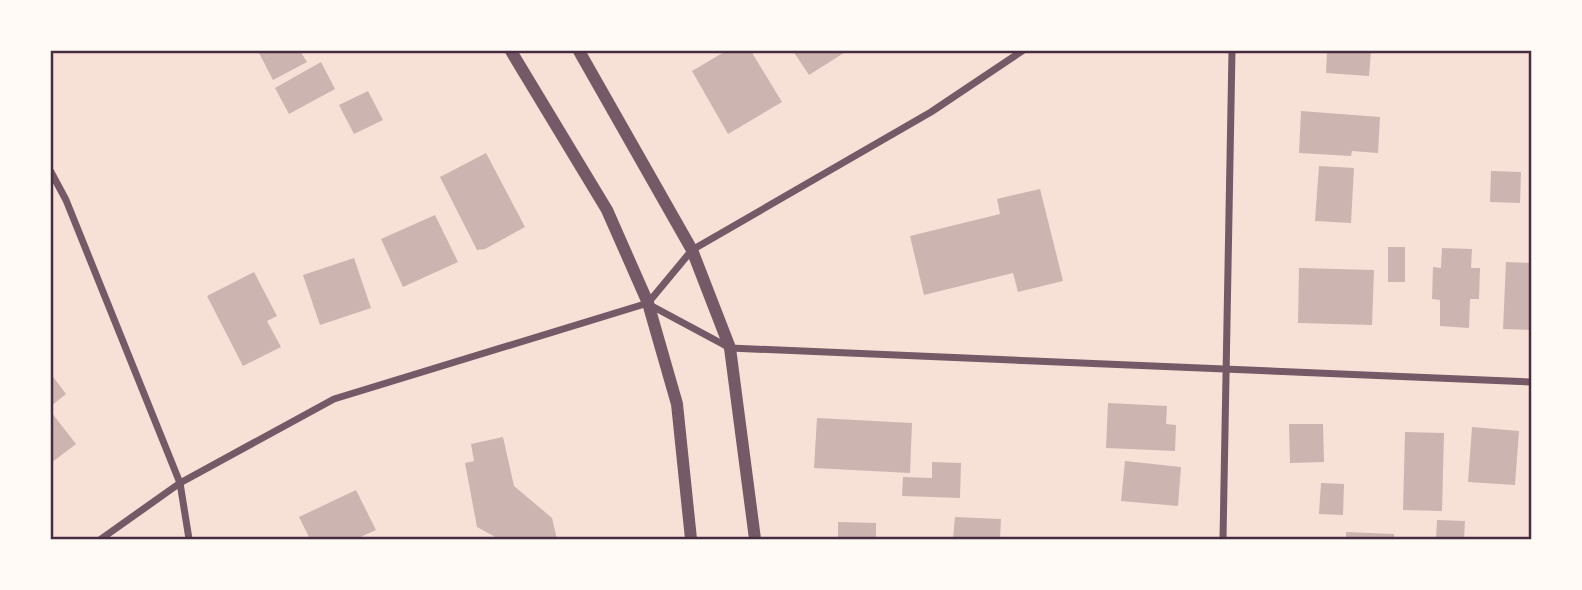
<svg xmlns="http://www.w3.org/2000/svg" width="1582" height="590" font-family="Figtree,sans-serif">
<style>
.building{fill:#ccb4b1}
.lines{fill:none;stroke-linecap:round;stroke-linejoin:round}
.minor{stroke:#755966;stroke-width:7}
.tertiary{stroke:#755966;stroke-width:12}
.neatline{fill:none;stroke:#4a2c40;stroke-width:2.5}
</style>
<rect width="100%" height="100%" fill="#f7e1d7"/>
<g class="building">
<polygon points="263,51 300,51 307,62 273,80 259,53"/>
<polygon points="726,51 751,51 782,102 728,134 692,71"/>
<polygon points="793,51 847,51 809,75"/>
<polygon points="1327,51 1371,51 1369,76 1326,73"/>
<polygon points="321,62 335,89 289,114 275,88"/>
<polygon points="368,91 383,120 354,134 339,105"/>
<polygon points="1301,111 1380,117 1378,153 1352,151 1351,156 1299,153"/>
<polygon points="486,153 525,227 485,249 477,250 440,177"/>
<polygon points="1319,166 1354,168 1351,223 1315,221"/>
<polygon points="1491,171 1521,172 1520,203 1490,202"/>
<polygon points="1040,189 1063,281 1018,292 1013,273 924,295 910,236 1000,214 997,199"/>
<polygon points="435,215 458,262 403,287 381,239"/>
<rect x="1388" y="247" width="17" height="35"/>
<polygon points="1442,248 1472,249 1471,268 1480,268 1479,299 1470,299 1469,328 1440,326 1440,300 1432,299 1433,267 1441,268"/>
<polygon points="354,258 371,308 320,325 303,275"/>
<polygon points="1506,262 1531,263 1531,330 1503,329"/>
<polygon points="1299,268 1374,270 1372,325 1298,323"/>
<polygon points="254,272 277,316 267,321 281,347 243,366 207,296"/>
<polygon points="51,374 66,394 51,406"/>
<polygon points="1108,403 1167,406 1166,424 1176,425 1175,451 1106,448"/>
<polygon points="51,412 76,444 51,463"/>
<polygon points="817,418 912,423 910,473 814,468"/>
<polygon points="1289,424 1323,424 1324,462 1290,463"/>
<polygon points="1472,427 1519,431 1515,485 1468,482"/>
<polygon points="1405,432 1444,433 1442,511 1403,510"/>
<polygon points="503,437 514,486 552,518 557,539 499,539 477,527 465,463 474,461 471,444"/>
<polygon points="1125,461 1181,467 1178,506 1121,501"/>
<polygon points="932,462 961,463 960,498 902,496 903,477 932,478"/>
<polygon points="1321,483 1344,484 1343,515 1319,514"/>
<polygon points="356,490 376,530 356,539 310,539 299,517"/>
<polygon points="955,517 1001,519 1000,539 953,539"/>
<polygon points="1437,520 1465,521 1464,539 1436,539"/>
<polygon points="838,522 876,523 876,539 838,539"/>
<polygon points="1346,532 1394,534 1394,539 1346,539"/>
</g>
<g class="lines">
<g class="minor">
<polyline points="51,172 66,200 180,483 189,539"/>
<polyline points="648,304 730,348 1531,382"/>
<polyline points="101,539 180,483 334,399 648,303 692,250 931,112 1022,51"/>
<polyline points="1223,539 1232,51"/>
</g>
<g class="tertiary">
<polyline points="511,51 607,210 648,303 677,404 691,539"/>
<polyline points="579,51 692,250 730,348 755,539"/>
</g>
</g>
<rect width="1582" height="590" fill="none" stroke="#fffaf5" stroke-width="105"/>
<rect x="52" y="52" width="1478" height="486" class="neatline"/>
</svg>
